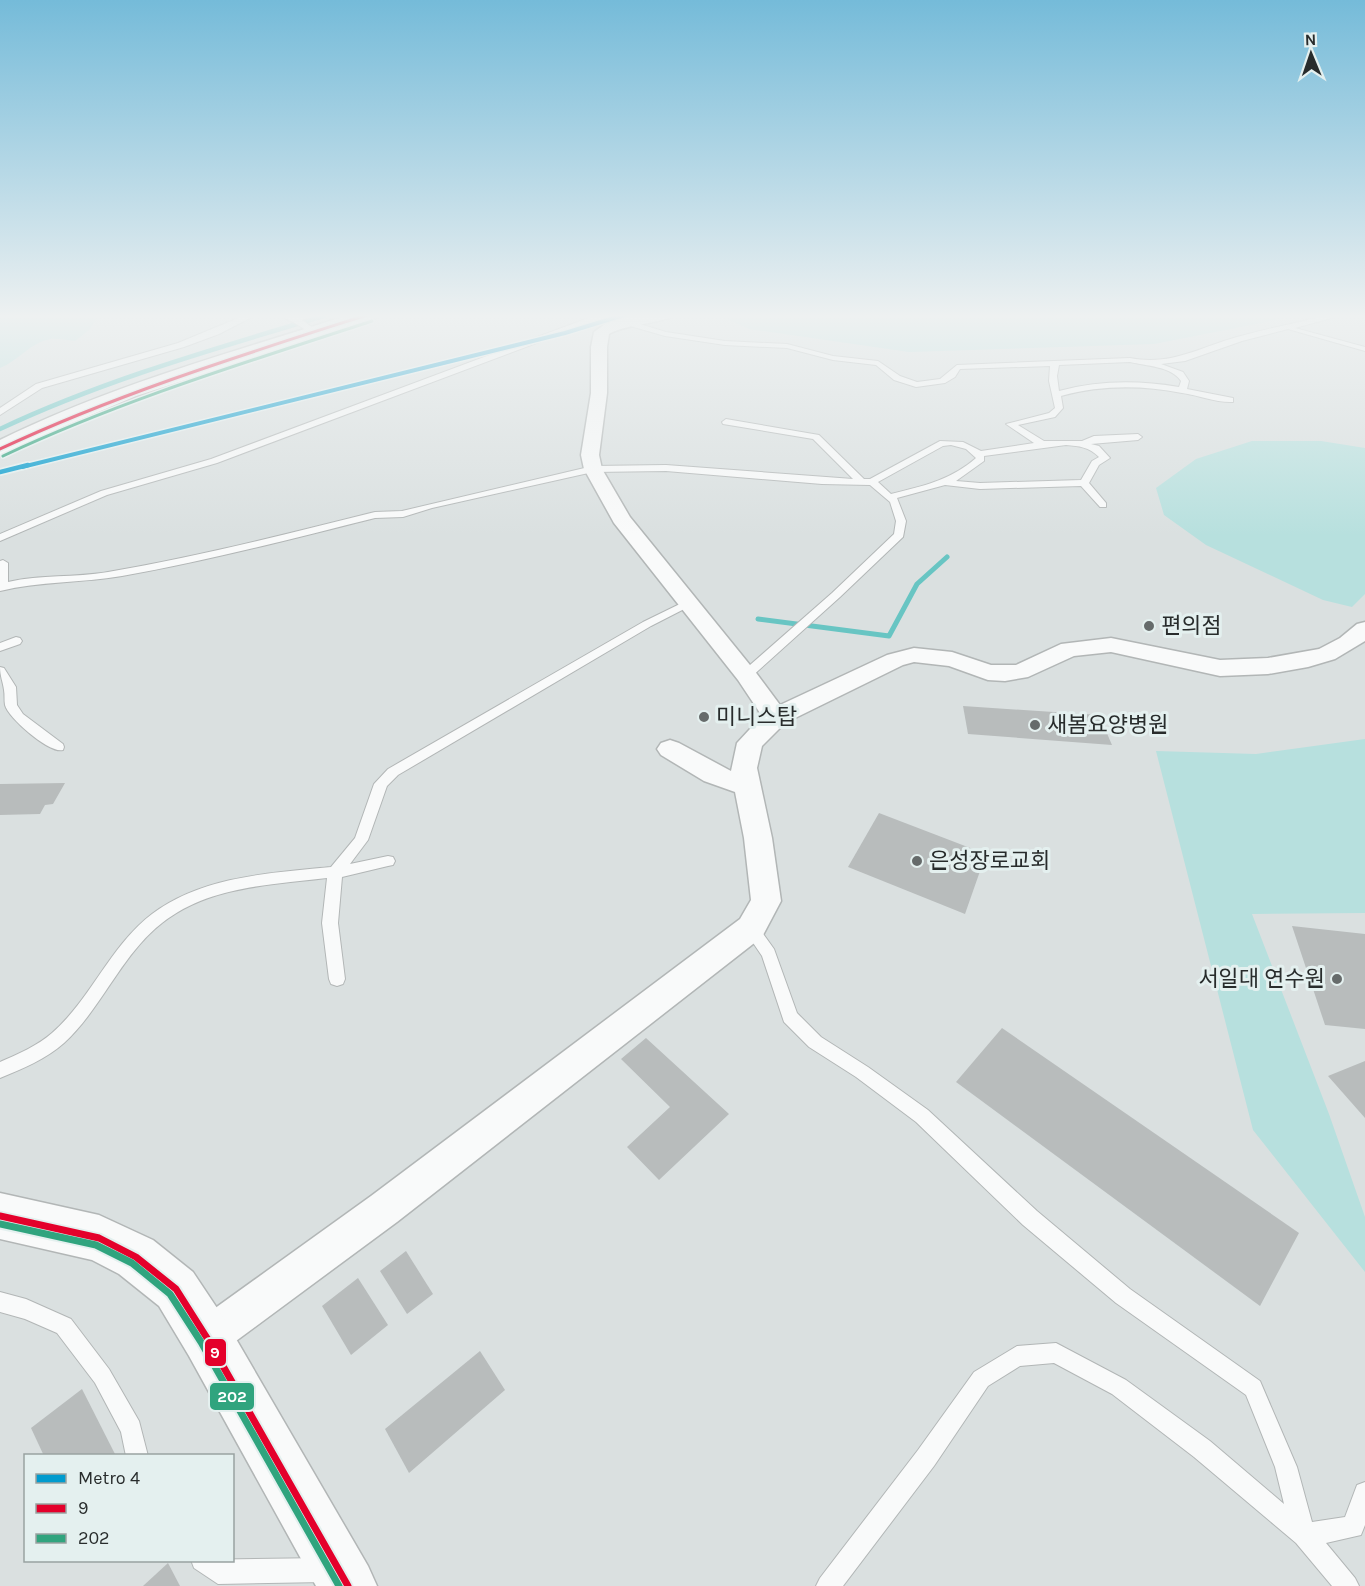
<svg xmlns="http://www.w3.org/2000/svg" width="1365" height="1586" font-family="Karla,'Noto Sans KR',sans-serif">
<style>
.green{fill:#b7e0de}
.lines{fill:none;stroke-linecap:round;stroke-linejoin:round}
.stream-far1{stroke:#68c5c3;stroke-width:4.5}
.stream{stroke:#68c5c3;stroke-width:5}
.building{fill:#b8bcbc}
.lane-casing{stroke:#b2b6b6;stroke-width:2}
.street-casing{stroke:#b2b6b6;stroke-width:3}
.secondary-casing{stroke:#b2b6b6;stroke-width:3}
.lane{fill:#f9fafa;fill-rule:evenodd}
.street{fill:#f9fafa;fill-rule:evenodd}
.secondary{fill:#f9fafa;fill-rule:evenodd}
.bus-1-far1-casing{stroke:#e4f0ef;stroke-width:6}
.bus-1-casing{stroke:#e4f0ef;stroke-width:11}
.bus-2-far1-casing{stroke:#e4f0ef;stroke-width:6}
.bus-2-casing{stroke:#e4f0ef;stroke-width:11}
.bus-1-far1{stroke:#e4002b;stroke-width:3}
.bus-1{stroke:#e4002b;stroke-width:7}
.bus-2-far1{stroke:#30a47e;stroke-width:3}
.bus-2{stroke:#30a47e;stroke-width:7}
.metro-1-far1-casing{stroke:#e4f0ef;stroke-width:7}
.metro-1-casing{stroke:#e4f0ef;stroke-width:8}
.metro-1-far1{stroke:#009bce;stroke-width:4}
.metro-1{stroke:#009bce;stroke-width:4.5}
.poi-dot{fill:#666b6b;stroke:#e4f0ef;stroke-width:2}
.labels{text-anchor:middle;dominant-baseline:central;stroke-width:6;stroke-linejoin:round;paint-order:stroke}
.poi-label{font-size:22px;fill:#282c2c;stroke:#e4f0ef;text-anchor:start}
.line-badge{stroke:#e4f0ef;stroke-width:2}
.badge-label{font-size:16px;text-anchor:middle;font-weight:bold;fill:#fff}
</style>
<rect width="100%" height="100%" fill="#dae0e0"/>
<g class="green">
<path d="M0,314H160L99,315L89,330L75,341C67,340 57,338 50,339C30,343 18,361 0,368Z"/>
<polygon points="731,314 1090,314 1119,318 1138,314 1295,314 1266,322 1154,344 909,352 749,329 725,318"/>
<polygon points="1252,441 1321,441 1365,448 1365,594 1352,607 1323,600 1206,545 1164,515 1156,488 1196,459"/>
<polygon points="1365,739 1365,913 1252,914 1329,1114 1365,1217 1365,1272 1253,1130 1156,751 1256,754"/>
</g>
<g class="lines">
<path class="stream-far1" d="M0,429C106,379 218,348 330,314"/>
<polyline class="stream" points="758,619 889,636 917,584 947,557"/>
</g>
<g class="building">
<polygon points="963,706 1099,715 1112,745 968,734"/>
<polygon points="65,783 53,804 45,805 40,814 0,815 0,784"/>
<polygon points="879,813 986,854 965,914 848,867"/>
<polygon points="1292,926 1365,934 1365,1029 1325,1025"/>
<polygon points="1002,1028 1299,1233 1260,1306 956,1082"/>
<polygon points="646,1038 729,1114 659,1180 627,1147 670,1107 621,1059"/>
<polygon points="1365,1061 1365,1118 1328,1076"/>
<polygon points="406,1251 433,1294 407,1314 380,1271"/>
<polygon points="358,1278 388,1325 351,1355 322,1306"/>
<polygon points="480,1351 505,1390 409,1473 385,1429"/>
<polygon points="82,1389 116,1456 44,1456 31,1428"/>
<polygon points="168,1563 180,1586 143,1586"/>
</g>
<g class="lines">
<g class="lane-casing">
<g id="lane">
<polygon points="248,314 258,314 219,334 184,347 42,388 0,415 0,408 36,384 178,343"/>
<path d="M275,314C283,314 291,317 296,317C303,317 310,314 318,314L302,320L319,332L312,334L293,322Z"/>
<polygon points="599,314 626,314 603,318 217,463 107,495 0,541 0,534 101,491 211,459"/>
<path d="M1333,314H1346L1295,328L1365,347V351L1288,329L1242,341L1185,361L1161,364L1183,372L1189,381L1187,389L1233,398V402C1217,403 1198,395 1182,393C1140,385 1102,385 1061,396L1063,408L1055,417L1018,425L1044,441H1082L1094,436L1138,434L1142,437L1138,440L1091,444L1099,446L1110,458L1099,465L1089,483L1106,503V507H1100L1081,486L980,489L945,485L897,498L906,521L903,537L840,597L750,678H742L740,675L742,672L832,593L894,534L896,521L890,502L870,485L822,484L666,471L593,472L432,508L403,517L375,518C291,539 207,561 122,576C81,583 40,581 0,591V561L3,560L8,563V582C41,574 75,578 108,572C198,557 286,534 375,512L402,511L593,466L666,465L853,479L813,439L723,424L722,422L726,419L819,435L864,479H870L940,441L963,442L981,451L1034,443L1006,424L1049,413L1055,408L1049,381L1050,366L960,369L955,377L945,383L916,387L894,380L876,365L833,360L787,348L725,345L665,336L627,325L626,323L630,321L666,332L725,341L787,344L833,356L878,361L900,376L917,382L940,379L957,365L1130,358C1171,366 1198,348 1237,337C1269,328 1301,322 1333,314ZM1130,362C1146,366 1171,366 1181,381L1179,387C1138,380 1100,380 1059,391L1057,376L1059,365ZM951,445L966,449L976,458C951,480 923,486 891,494L878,482L943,446ZM1066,445C1079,446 1089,447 1099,457L1092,461L1081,480L980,483L956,481L984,461V456Z"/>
<path d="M688,600L694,603L692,605L651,626L398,775L387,786L368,840L350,864L388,856L393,857L395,861L393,865L388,866L342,877L338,923L345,979L343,984L337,986L331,984L329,979L322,923L327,878C270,885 209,886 162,923C121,955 102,1008 64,1043C46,1059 22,1069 0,1078V1062C18,1054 37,1046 52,1033C91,999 110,946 152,914C203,876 270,873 331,867L355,838L374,784L388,769L643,622Z"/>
<polygon points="16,637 20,638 22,641 20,644 0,651 0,643"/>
<path d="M0,667L4,668L16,687L17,705L23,714L63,744L64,747L63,750C50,754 8,718 5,705C4,700 5,695 4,690C3,682 0,676 0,667Z"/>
<polygon points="751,922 756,924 774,949 797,1013 821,1037 868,1067 928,1110 1037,1211 1130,1289 1260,1381 1297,1467 1312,1522 1345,1517 1357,1485 1365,1482 1365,1525 1361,1535 1326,1543 1355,1578 1359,1586 1332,1586 1296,1543 1194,1457 1112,1394 1054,1363 1020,1366 988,1386 934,1466 843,1586 816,1586 820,1578 918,1450 974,1372 1017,1346 1056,1343 1126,1380 1210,1441 1284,1504 1275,1467 1246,1395 1116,1303 1023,1225 916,1122 856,1077 809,1047 784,1022 762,956 743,928 746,924"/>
<polygon points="0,1292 26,1299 71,1319 109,1369 139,1421 148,1456 126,1456 121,1432 95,1383 57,1333 25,1319 0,1312"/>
<polygon points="325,1558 333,1562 337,1570 333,1578 325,1582 218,1584 194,1568 191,1560"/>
</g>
</g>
<g class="street-casing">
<path id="street" d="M619,314H633L632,316L675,314C665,324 627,323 609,334L607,347V393L599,455L602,469L630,517L754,670L780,705L887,655L914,648L952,652L991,665H1016L1061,644L1111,638L1220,660L1268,658L1319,649L1340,638L1357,624L1365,622V641L1335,659L1308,667L1268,674L1220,676L1111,652L1074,656L1028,677L1005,681L988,680L949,666L914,662L903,665L785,723L762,746L757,768L772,838L781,901L762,937L397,1222L221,1352L207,1358L193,1352L187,1338L193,1324L371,1196L740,919L751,900L744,838L735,792L704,781L661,755L657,749L661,743L670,740L679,743L731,771L737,743L762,716L738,680L614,523L584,469L581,455L591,393V347L594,332Z"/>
</g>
<g class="secondary-casing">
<g id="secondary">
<path d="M352,314H379L376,318L136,396L58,429L0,456V440C112,385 233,352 352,314Z"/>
<polygon points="0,1193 99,1215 153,1240 193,1272 225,1320 368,1566 377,1586 316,1586 189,1356 159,1306 119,1274 92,1260 0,1239"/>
</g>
</g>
<use href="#lane" class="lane"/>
<use href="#street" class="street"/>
<use href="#secondary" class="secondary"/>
<g class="bus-1-far1-casing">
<path id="bus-1-far1" d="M0,449C119,393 245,354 370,314"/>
</g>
<g class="bus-1-casing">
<polyline id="bus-1" points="0,1216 99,1238 136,1257 176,1289 207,1338 348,1586"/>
</g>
<g class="bus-2-far1-casing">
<path id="bus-2-far1" d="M3,456C122,400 247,362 372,321"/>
</g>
<g class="bus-2-casing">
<polyline id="bus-2" points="0,1224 96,1245 132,1263 170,1294 201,1342 339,1586"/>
</g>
<use href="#bus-1-far1" class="bus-1-far1"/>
<use href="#bus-1" class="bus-1"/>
<use href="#bus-2-far1" class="bus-2-far1"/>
<use href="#bus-2" class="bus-2"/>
<g class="metro-1-far1-casing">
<polyline id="metro-1-far1" points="22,467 565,333 627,314"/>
</g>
<g class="metro-1-casing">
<polyline id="metro-1" points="0,472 28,465"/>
</g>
<use href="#metro-1-far1" class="metro-1-far1"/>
<use href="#metro-1" class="metro-1"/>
</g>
<linearGradient id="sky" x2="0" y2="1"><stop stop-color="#75bbd9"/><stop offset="0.59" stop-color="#eef1f1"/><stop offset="1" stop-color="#eef1f1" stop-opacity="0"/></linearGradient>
<rect width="1365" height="536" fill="url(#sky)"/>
<g class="poi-dot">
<circle cx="1149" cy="626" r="6"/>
<circle cx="704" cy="717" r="6"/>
<circle cx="1035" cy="725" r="6"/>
<circle cx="917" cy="861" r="6"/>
<circle cx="1337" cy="979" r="6"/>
</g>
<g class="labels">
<g class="poi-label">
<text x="1161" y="626">편의점</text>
<text x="716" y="717">미니스탑</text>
<text x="1047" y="725">새봄요양병원</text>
<text x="929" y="861">은성장로교회</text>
<text x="1325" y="979" text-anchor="end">서일대 연수원</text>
</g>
</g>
<g class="line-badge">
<rect x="204" y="1338" width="23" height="29" rx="6" fill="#e4002b"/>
<rect x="209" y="1382" width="46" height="29" rx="6" fill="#30a47e"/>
</g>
<g class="badge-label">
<text x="215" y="1358">9</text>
<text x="232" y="1402">202</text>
</g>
<rect x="24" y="1454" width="210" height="108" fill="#e4f0ef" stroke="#99a2a1" stroke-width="1.5"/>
<rect x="36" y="1474" width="30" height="9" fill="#009bce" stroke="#99a2a1" stroke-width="1.5"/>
<text x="78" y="1484" font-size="18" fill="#282c2c">Metro 4</text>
<rect x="36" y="1504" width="30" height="9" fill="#e4002b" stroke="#99a2a1" stroke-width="1.5"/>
<text x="78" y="1514" font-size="18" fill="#282c2c">9</text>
<rect x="36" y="1534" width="30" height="9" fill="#30a47e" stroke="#99a2a1" stroke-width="1.5"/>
<text x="78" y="1544" font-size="18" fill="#282c2c">202</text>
<g transform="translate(1311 54) rotate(358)" stroke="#e4f0ef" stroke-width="4.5" paint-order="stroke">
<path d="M0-4.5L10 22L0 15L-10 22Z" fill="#282c2c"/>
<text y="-9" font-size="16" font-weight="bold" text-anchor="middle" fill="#282c2c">N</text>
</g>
</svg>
